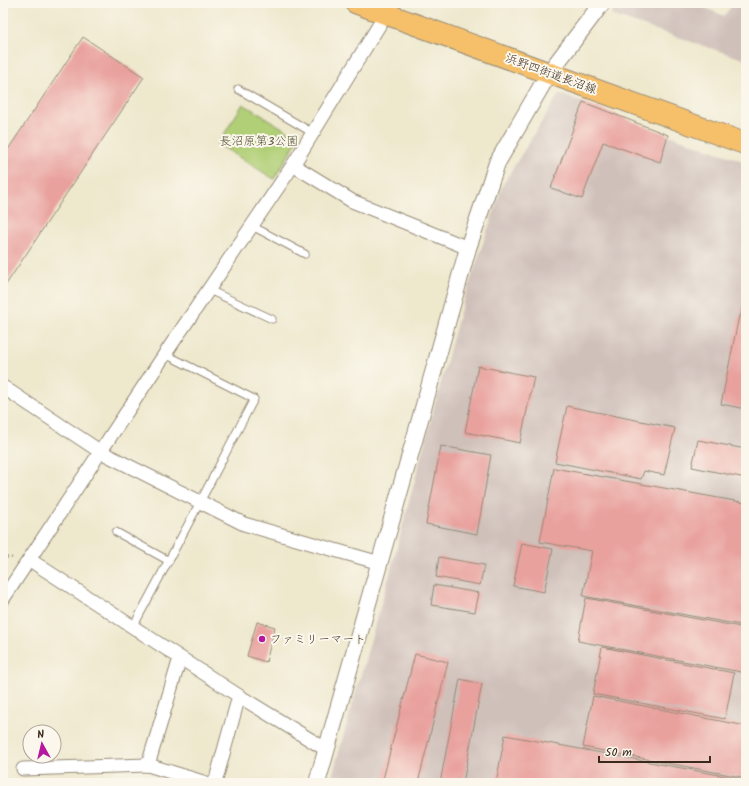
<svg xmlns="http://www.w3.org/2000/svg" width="749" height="786" font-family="Kalam,'Klee One',sans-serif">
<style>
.industrial{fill:#cfc0ba}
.green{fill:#b0cf76;stroke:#767c4a}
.building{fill:#e9a19e}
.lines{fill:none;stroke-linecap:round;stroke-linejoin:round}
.service-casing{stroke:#948976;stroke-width:9}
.minor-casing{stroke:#948976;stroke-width:15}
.tertiary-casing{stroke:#948976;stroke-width:18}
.primary-casing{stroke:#948976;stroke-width:23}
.path{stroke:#948976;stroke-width:2.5;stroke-dasharray:1 3;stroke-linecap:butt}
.service{stroke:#fff;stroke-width:7}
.minor{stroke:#fff;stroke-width:13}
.tertiary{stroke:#fff;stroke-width:16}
.primary{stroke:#f6c06b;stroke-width:21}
.poi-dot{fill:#b5179e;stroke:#fbf7ec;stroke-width:1.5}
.labels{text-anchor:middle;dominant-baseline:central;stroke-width:4;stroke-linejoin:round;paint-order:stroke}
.street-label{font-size:12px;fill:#3b2a1e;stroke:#fbf7ec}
.park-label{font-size:12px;fill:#585334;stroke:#fbf7ec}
.poi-label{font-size:12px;fill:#3b2a1e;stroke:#fbf7ec;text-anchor:start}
</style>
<rect width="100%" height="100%" fill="#fbf7ec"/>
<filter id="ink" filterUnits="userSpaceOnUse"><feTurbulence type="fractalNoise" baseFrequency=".025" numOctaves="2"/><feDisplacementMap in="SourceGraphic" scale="8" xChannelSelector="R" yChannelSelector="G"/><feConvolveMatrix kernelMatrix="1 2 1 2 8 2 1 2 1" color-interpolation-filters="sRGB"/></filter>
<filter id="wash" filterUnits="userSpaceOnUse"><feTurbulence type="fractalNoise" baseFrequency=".012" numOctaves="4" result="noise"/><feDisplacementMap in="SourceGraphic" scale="16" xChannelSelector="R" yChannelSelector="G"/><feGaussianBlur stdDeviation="0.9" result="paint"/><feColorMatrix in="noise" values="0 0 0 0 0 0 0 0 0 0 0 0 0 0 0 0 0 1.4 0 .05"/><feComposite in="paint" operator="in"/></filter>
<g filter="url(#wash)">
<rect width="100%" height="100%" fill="#eee8cd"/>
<g class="industrial">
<polygon points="617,3 694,3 724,16 734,3 746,3 746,60 611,15"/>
<polygon points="559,94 583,102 668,135 746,162 746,783 330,783 391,569 459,315 503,184"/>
</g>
<polygon class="green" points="243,104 299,138 274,179 218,144"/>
<g id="blocks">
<g class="building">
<polygon points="83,37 144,77 3,289 3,157"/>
<polygon points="583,102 668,135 660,162 603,142 582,199 551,188"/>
<polygon points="745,293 746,293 746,316 741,315"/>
<polygon points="739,316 746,318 746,409 721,404"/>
<polygon points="478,366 534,377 520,443 465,432"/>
<polygon points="567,406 675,428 664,475 644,471 641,479 555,462"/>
<polygon points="698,440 746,449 746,478 692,467"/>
<polygon points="441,446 491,455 477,534 426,524"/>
<polygon points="554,468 746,503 746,626 583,596 592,551 540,542"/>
<polygon points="522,543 553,549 544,592 513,586"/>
<polygon points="439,557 484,565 480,585 436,577"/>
<polygon points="434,585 479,593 475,612 431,605"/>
<polygon points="586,598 746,628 746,673 578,641"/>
<polygon points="257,622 275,627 266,662 247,656"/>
<polygon points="602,647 734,673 725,719 593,694"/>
<polygon points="415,654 448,662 418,783 382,783"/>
<polygon points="460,679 482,684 463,783 440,783"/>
<polygon points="593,696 746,726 746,778 583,747"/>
<polygon points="505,735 746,780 746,783 496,783"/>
</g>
</g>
</g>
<g filter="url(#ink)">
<use href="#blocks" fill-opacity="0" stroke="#948976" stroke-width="1"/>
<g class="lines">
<g class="service-casing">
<g id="service">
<polyline points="3,7 5,3"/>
<polyline points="238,89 313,133"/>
<polyline points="252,226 305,254"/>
<polyline points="209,290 272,319"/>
<polyline points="116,532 169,561"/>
<polyline points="133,627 200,502 254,399 165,354"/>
</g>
</g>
<g class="minor-casing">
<g id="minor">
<polyline points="293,165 352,201 468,248"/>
<polyline points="3,387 101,452 244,524 380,563"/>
<polyline points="30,560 239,696 327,750"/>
<polyline points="3,599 165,354 293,165 386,14 392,3"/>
<polyline points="148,765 180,658"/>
<polyline points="23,769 148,765 206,783"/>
<polyline points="215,783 239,696"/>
</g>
</g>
<g class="tertiary-casing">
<polyline id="tertiary" points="317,783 412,448 468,248 497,163 549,73 602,3"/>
</g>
<g class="primary-casing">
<polyline id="primary" points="356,3 549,73 746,144"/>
</g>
<polyline class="path" points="3,557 15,558"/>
<use href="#service" class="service"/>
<use href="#minor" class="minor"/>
<use href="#tertiary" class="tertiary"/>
<use href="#primary" class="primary"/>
</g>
</g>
<circle class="poi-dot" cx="262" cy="639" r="4"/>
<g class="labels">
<g class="street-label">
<text transform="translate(551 74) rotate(20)">浜野四街道長沼線</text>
</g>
<g class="park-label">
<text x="259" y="141">長沼原第3公園</text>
</g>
<g class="poi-label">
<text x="270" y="639">ファミリーマート</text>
</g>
</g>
<rect width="749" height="786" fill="none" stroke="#fbf7ec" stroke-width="16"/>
<g transform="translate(42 744) rotate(352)"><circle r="19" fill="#fbf7ec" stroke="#aea59a"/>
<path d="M0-3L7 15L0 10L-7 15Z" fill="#b5179e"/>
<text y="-6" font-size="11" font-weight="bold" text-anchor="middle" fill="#3b2a1e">N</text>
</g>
<path d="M599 756v6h111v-6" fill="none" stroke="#3b2a1e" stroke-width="2"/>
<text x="605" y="756" font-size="12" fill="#3b2a1e" stroke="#fbf7ec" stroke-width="3" paint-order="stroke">50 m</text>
</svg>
